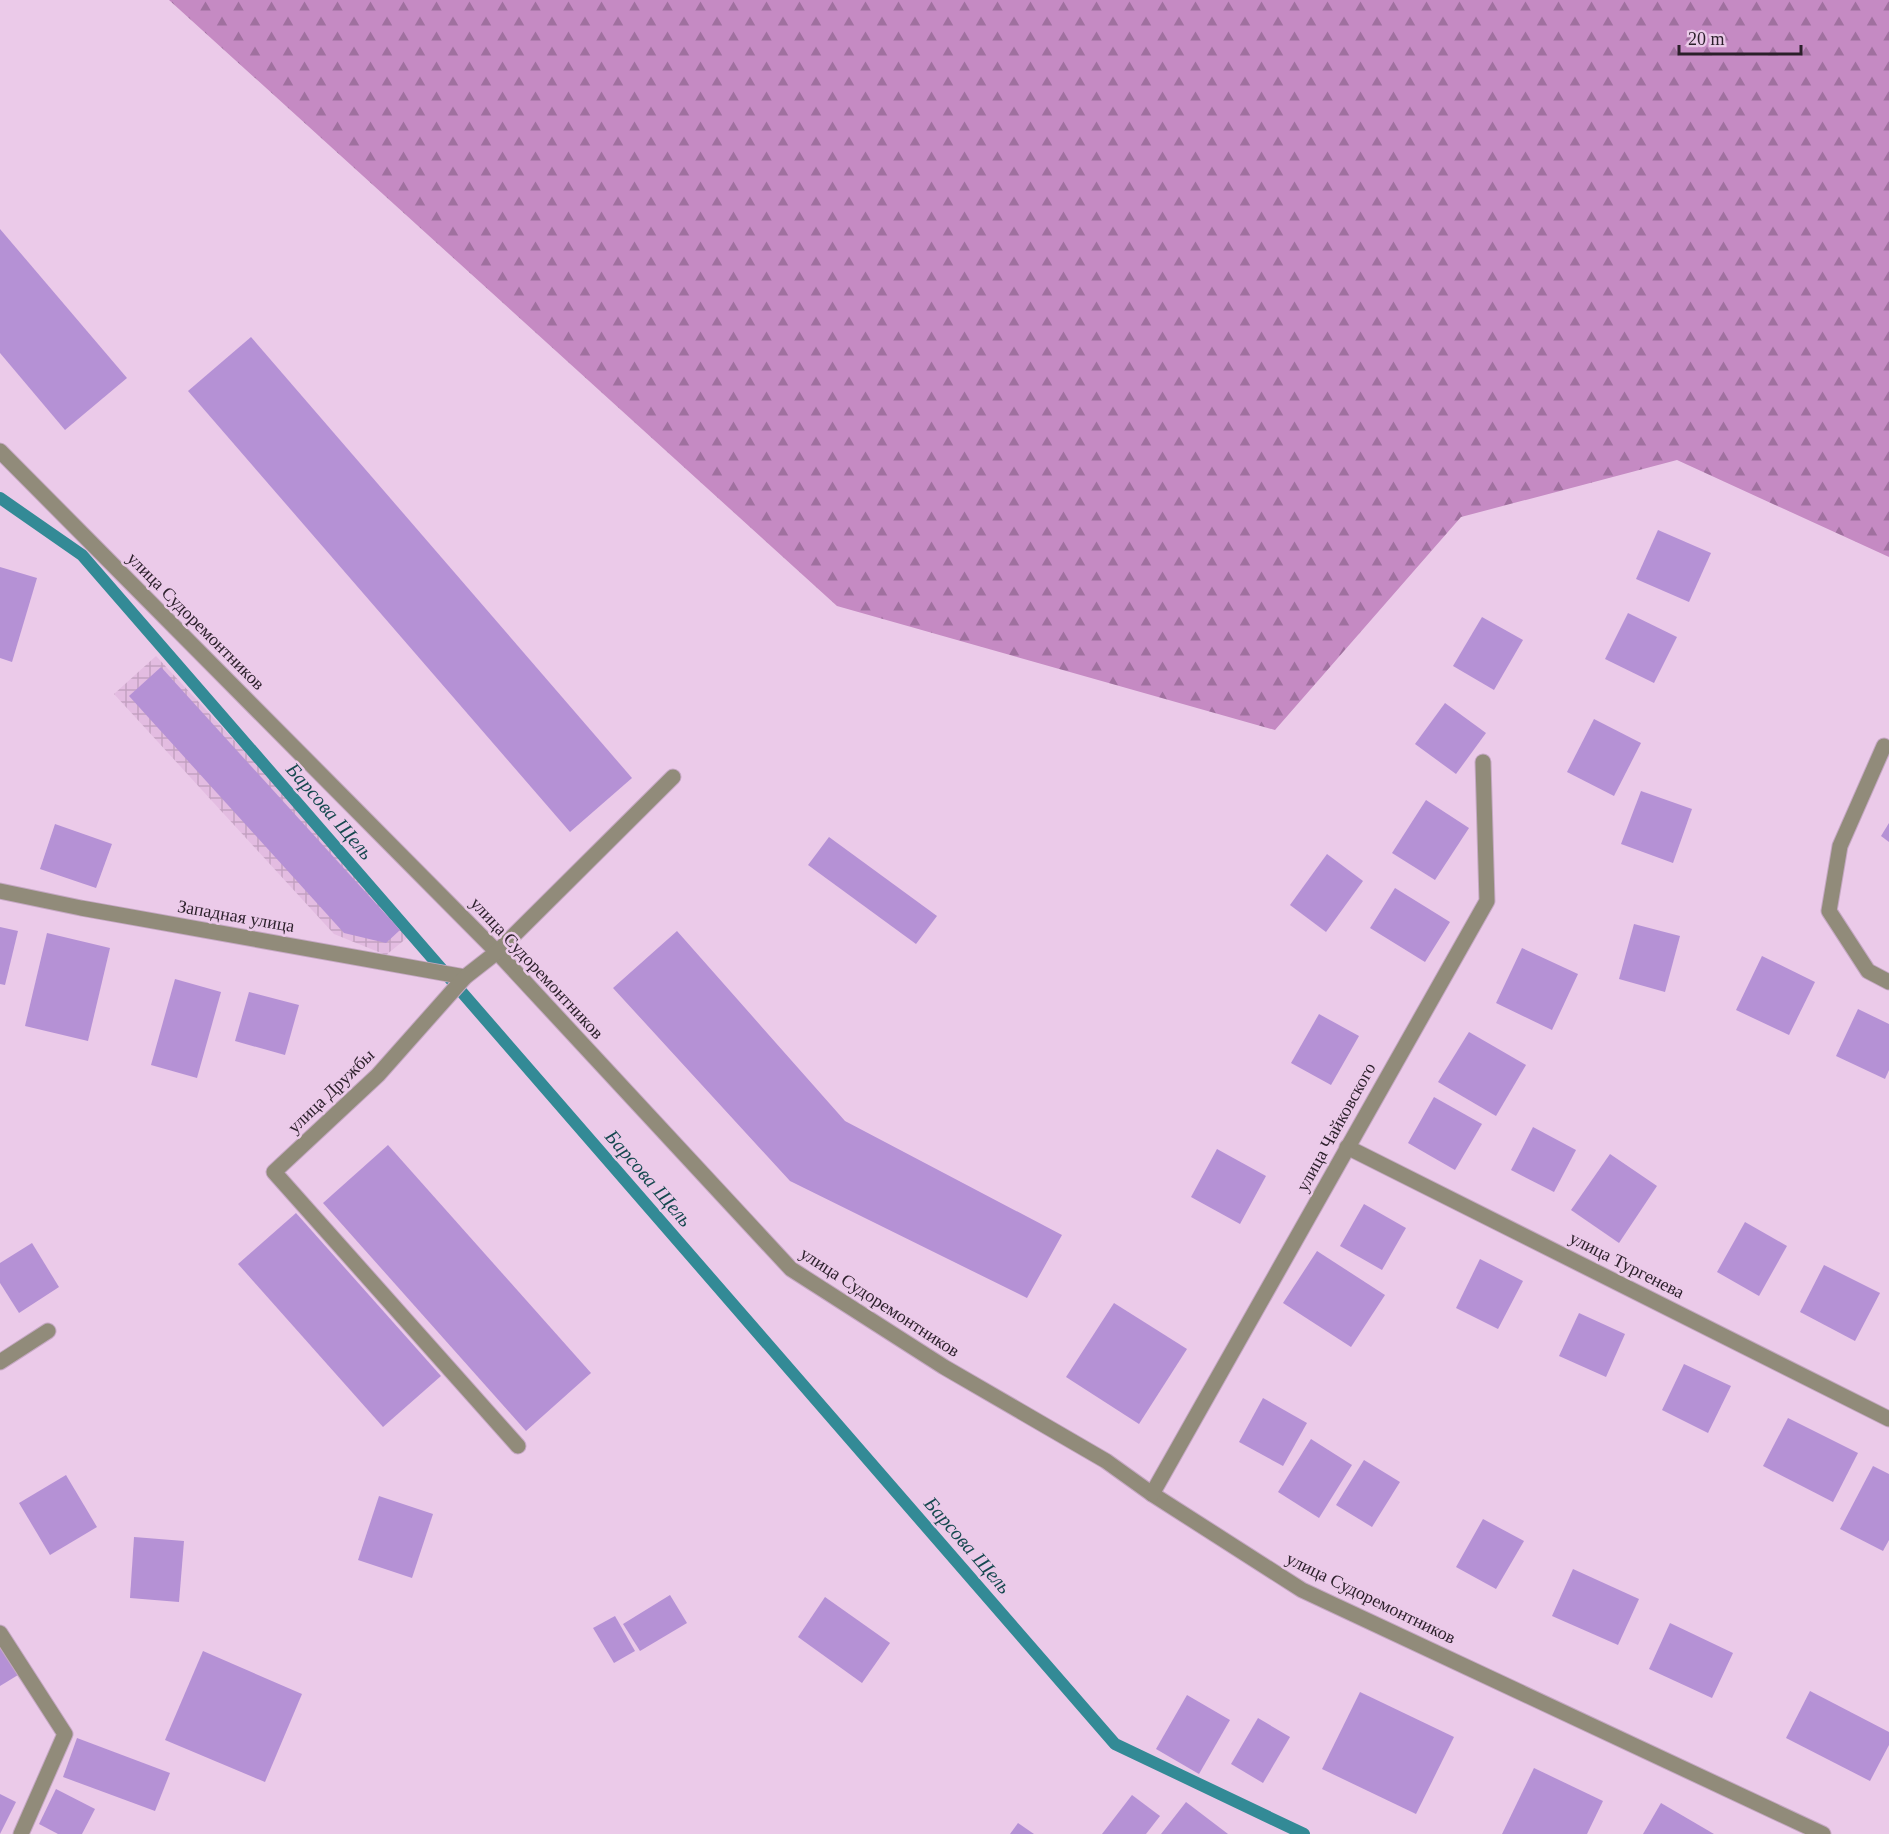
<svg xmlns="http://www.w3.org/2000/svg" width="1889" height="1834" font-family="'Times New Roman',serif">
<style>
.industrial{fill:url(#industrial-grid)}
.forest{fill:url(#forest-firs)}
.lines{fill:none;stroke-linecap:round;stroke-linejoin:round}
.stream{stroke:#338a96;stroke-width:12}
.building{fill:#b591d5}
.minor-casing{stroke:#c5a8c3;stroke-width:17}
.minor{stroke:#918b7a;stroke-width:15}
.labels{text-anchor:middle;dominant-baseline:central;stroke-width:5;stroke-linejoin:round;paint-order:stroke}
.street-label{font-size:18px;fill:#2b1f2a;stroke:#ebcae9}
.water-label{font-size:20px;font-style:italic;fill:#16484f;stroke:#ebcae9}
</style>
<defs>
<pattern id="industrial-grid" width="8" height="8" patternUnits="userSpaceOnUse" patternTransform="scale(1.5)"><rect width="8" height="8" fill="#e3bce1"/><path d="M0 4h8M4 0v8" fill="none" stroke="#c3a1c1"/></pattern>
<pattern id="forest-firs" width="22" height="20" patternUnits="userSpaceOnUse" patternTransform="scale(1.5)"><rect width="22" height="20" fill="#c58ac3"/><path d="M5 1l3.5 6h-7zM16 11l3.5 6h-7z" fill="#a0709f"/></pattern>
</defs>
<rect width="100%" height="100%" fill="#ebcae9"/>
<polygon class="industrial" points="156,656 413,933 386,955 334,934 114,694"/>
<polygon class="forest" points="169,0 1889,0 1889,557 1677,460 1461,517 1275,730 837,606"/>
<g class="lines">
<polyline class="stream" points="0,498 82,555 1115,1744 1304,1834"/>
</g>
<g class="building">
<polygon points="0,229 127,378 65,430 0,353"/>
<polygon points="251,337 632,778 570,832 188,391"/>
<polygon points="1658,530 1711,553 1689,602 1636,579"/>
<polygon points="0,567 37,578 12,662 0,658"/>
<polygon points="1628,613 1677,637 1654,683 1605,659"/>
<polygon points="1482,617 1523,640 1494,690 1453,666"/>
<polygon points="161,667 400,930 386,943 344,933 129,696"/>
<polygon points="1445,703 1486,733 1456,774 1415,744"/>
<polygon points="1594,719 1641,743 1614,796 1567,772"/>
<polygon points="1641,791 1692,809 1673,863 1621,844"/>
<polygon points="1426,800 1469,828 1435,880 1392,853"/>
<polygon points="1889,823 1889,842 1881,836"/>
<polygon points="55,824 112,844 96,888 40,869"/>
<polygon points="829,837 937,916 916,944 808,865"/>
<polygon points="1327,854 1363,881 1326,932 1290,905"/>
<polygon points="1395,888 1450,922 1425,962 1370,928"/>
<polygon points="1634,924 1680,936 1665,992 1619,979"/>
<polygon points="0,927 18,931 5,985 0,984"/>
<polygon points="677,931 845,1121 1062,1235 1027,1298 790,1181 613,988"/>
<polygon points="47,933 110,948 88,1041 25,1026"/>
<polygon points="1522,948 1578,974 1552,1030 1496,1003"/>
<polygon points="1762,956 1815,982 1789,1035 1736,1010"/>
<polygon points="175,979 221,992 197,1078 151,1065"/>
<polygon points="249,992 299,1005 285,1055 235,1041"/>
<polygon points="1858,1009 1889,1024 1889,1070 1885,1079 1836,1056"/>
<polygon points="1319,1014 1359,1036 1331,1085 1291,1063"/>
<polygon points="1469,1032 1526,1065 1496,1116 1438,1082"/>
<polygon points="1434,1097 1482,1124 1455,1170 1408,1143"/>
<polygon points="1533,1127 1576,1150 1554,1192 1511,1170"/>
<polygon points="388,1145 591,1373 526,1431 323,1203"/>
<polygon points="1217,1149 1266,1176 1240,1224 1191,1197"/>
<polygon points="1610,1154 1657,1186 1619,1243 1571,1210"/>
<polygon points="1364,1204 1406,1228 1382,1270 1340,1246"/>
<polygon points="296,1213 441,1376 383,1427 238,1264"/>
<polygon points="1745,1222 1787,1246 1759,1296 1717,1272"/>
<polygon points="32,1243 59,1287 19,1313 0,1283 0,1263"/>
<polygon points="1317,1251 1385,1295 1351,1347 1283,1303"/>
<polygon points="1480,1259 1523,1281 1498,1329 1456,1308"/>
<polygon points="1824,1265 1880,1293 1855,1341 1800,1312"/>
<polygon points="1114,1303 1187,1349 1139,1424 1066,1377"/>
<polygon points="1579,1313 1625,1334 1606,1377 1559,1356"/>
<polygon points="1684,1364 1731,1386 1708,1433 1662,1410"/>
<polygon points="1263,1398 1307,1423 1283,1466 1239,1442"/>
<polygon points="1788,1418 1858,1453 1833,1502 1763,1466"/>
<polygon points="1311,1439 1352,1465 1319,1518 1278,1492"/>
<polygon points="1364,1460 1400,1482 1372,1527 1336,1505"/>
<polygon points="1873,1466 1889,1474 1889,1540 1883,1551 1840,1529"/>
<polygon points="66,1475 97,1527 50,1555 19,1503"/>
<polygon points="379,1496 433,1514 412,1578 358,1560"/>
<polygon points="1483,1519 1524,1541 1496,1589 1456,1567"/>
<polygon points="134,1537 184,1541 179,1602 130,1598"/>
<polygon points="1573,1569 1639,1599 1618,1645 1552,1616"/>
<polygon points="670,1595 687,1623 640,1651 623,1624"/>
<polygon points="825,1597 890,1643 862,1683 798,1637"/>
<polygon points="615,1616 635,1651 614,1663 593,1628"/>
<polygon points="1670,1623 1733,1653 1712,1698 1649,1669"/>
<polygon points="0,1648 18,1675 0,1686"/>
<polygon points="203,1651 302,1694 265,1782 165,1740"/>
<polygon points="1810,1691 1889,1732 1889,1745 1870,1781 1786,1738"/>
<polygon points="1360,1692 1454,1737 1416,1814 1322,1769"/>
<polygon points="1187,1695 1230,1720 1199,1774 1156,1749"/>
<polygon points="1258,1718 1290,1737 1263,1783 1231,1764"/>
<polygon points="77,1738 170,1773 155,1811 63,1777"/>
<polygon points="1534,1768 1603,1801 1587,1834 1502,1834"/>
<polygon points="56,1789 95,1809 82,1834 58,1834 39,1824"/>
<polygon points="0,1794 16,1802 0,1834"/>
<polygon points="1132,1795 1160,1816 1146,1834 1102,1834"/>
<polygon points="1186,1802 1228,1834 1161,1834"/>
<polygon points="1661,1803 1714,1834 1643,1834"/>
<polygon points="1018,1823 1034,1834 1010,1834"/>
</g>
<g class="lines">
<g class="minor-casing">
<g id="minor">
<polyline points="0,451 497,952 791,1269 944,1367 1106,1461 1152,1494 1302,1590 1823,1834"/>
<polyline points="1884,746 1840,846 1829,911 1868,971 1889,982"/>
<polyline points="0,891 81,908 465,977"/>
<polyline points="1347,1147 1889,1419"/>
<polyline points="0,1362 48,1331"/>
<polyline points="518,1446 274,1172 378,1075 465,977 497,952 673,777"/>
<polyline points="1152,1494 1487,901 1483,762"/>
<polyline points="0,1633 65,1734 21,1834"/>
</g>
</g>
<use href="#minor" class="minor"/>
</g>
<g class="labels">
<g class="street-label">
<text transform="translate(196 621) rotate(45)">улица Судоремонтников</text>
<text transform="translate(236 916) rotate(10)">Западная улица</text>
<text transform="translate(537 968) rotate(47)">улица Судоремонтников</text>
<text transform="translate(331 1091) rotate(-44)">улица Дружбы</text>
<text transform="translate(1336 1127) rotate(-61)">улица Чайковского</text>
<text transform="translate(1627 1265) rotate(27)">улица Тургенева</text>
<text transform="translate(880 1302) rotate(33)">улица Судоремонтников</text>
<text transform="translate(1371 1598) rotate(26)">улица Судоремонтников</text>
</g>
<g class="water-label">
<text transform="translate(330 811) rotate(49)">Барсова Щель</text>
<text transform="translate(649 1178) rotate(49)">Барсова Щель</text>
<text transform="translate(968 1545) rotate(49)">Барсова Щель</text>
</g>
</g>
<path d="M1679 45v9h122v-9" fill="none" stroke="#2b1f2a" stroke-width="3"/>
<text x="1688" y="45" font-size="18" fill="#2b1f2a" stroke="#ebcae9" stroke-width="4.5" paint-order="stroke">20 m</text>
</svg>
